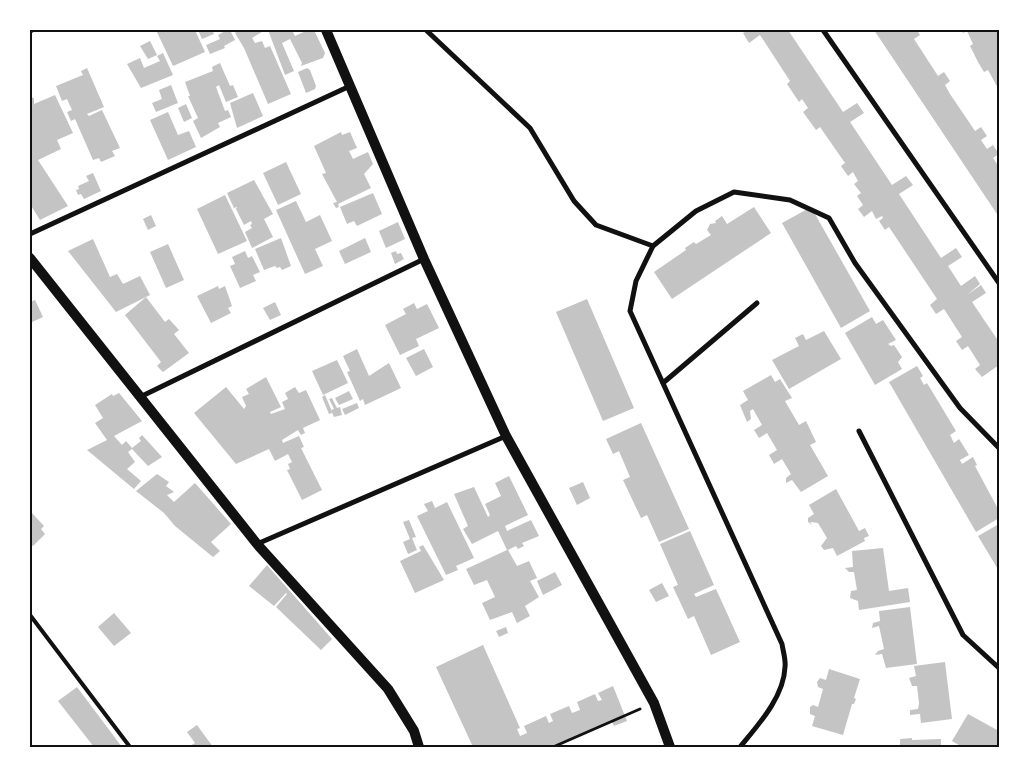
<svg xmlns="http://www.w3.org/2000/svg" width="1029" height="777" font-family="Georgia,serif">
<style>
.building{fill:#c4c4c4}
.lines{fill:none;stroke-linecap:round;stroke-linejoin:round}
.path{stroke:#111;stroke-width:3}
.service{stroke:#111;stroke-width:4}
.minor{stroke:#111;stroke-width:5}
.secondary{stroke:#111;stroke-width:10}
.neatline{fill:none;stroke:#111;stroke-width:2}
</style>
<rect width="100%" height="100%" fill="#fff"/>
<g class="building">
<polygon points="156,30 195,30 205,52 173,66"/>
<polygon points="198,30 212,30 214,34 202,39"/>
<polygon points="227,30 230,30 235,40 224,46 225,48 210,54 206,45 220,39 218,35"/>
<polygon points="238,30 265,30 252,38 255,43 262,41 265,48 270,46 291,94 268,104 244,48 235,33"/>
<polygon points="268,30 292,30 295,36 308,30 314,30 325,53 323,58 301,66 302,63 290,39 282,43 294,71 285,75"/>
<polygon points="748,30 788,30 843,112 857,103 864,113 850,122 892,185 906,176 913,185 899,194 941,258 956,248 962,257 948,266 961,286 975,276 980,284 967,295 981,285 986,293 972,302 999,342 999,365 982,377 975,369 980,365 968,346 962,350 956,341 962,337 944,309 936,314 930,305 937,299 889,227 885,230 879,221 883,218 882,216 876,219 872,211 864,217 858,209 863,205 857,196 861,193 854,184 858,181 853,172 848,176 841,166 845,163 820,127 816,130 803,112 808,108 802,99 799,102 787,84 790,81 760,35 749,43 743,33"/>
<polygon points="874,30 917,30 920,35 914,39 938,76 944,72 950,81 945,85 950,94 975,131 981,127 987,136 981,140 987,149 993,145 999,154 993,158 999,167 999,217"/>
<polygon points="961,30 997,30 999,90 988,70 984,72 978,62 970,46 973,44 967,31 963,33"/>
<polygon points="150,41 157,55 148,59 140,46"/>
<polygon points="163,53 173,75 141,88 127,64 140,58 144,68 160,61 157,56"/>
<polygon points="220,63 230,86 233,85 238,97 226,102 219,85 216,87 225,111 228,110 231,117 218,123 220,127 201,138 193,121 198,118 188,96 190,96 185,82 213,71 212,67"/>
<polygon points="87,68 104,107 87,114 89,116 102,110 120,148 112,151 115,156 101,162 99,158 93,160 75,119 71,121 67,112 72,110 67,99 62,101 56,86 83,75 81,71"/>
<polygon points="307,68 310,70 316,86 315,89 306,93 298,72"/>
<polygon points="171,85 178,103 156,112 152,103 162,99 159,90"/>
<polygon points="253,93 263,116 237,128 230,103"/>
<polygon points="55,95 73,133 57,140 61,149 38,160 68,206 40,220 30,204 30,107 33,105 30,105 30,97 34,98 34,104"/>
<polygon points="186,104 192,118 184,122 178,108"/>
<polygon points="168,112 178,135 189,131 196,147 168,160 150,120"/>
<polygon points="341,132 342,135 350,132 357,148 349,151 353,159 368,152 373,164 364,174 371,188 338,204 339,207 336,208 333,203 337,202 322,174 326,173 314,146"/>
<polygon points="286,162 301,194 278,205 263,173"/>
<polygon points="93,173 101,191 84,199 81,194 78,195 76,190 79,189 78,186 89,181 86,176"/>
<polygon points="254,180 273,214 264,219 273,237 252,248 245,232 252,228 250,225 252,224 251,221 244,225 236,209 237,207 234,208 227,193"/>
<polygon points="373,193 382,214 357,226 354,221 347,224 340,207"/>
<polygon points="225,195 247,241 218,254 197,209"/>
<polygon points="296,201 306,222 320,215 332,241 315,249 323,266 305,274 276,210"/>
<polygon points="754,207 771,233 672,299 654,272 686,250 685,248 694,242 696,244 711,235 707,230 710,224 716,223 715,221 722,216 727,224"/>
<polygon points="811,207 870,311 841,328 782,223"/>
<polygon points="151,215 156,226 148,230 143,219"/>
<polygon points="398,222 405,239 386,248 379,231"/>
<polygon points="281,238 291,266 282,270 280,267 277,268 275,266 264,270 255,249"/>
<polygon points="365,238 371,252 345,264 339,251"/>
<polygon points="93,239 110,277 117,274 123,284 140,276 150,295 116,312 68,251"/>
<polygon points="168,244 184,280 166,288 150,252"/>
<polygon points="245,251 248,258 252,256 260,272 253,275 256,281 240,288 230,266 235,264 232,257"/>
<polygon points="396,251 397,254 401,253 404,259 395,264 391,253"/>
<polygon points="218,286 219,289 225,286 232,306 228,308 231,313 211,323 197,296"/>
<polygon points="146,297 165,322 169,319 179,330 174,334 189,353 163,372 157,366 161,362 125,315"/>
<polygon points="587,299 634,408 603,421 556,312"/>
<polygon points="35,300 43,317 30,323 30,302"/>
<polygon points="275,302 281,315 270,320 263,308"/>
<polygon points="414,303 417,309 427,304 439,328 416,339 419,346 400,355 385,325 406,314 403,309"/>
<polygon points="872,317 876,324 883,320 896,340 888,344 891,346 894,345 902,357 898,362 902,369 875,385 845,333"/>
<polygon points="824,331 841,359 789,389 772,360 799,346 795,338 803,334 806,340"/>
<polygon points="357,349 369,376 389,363 401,388 365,405 363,399 360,401 347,372 350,371 343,356"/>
<polygon points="424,349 433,367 416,376 406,358"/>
<polygon points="337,360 348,383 323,395 312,371"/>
<polygon points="917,366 923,376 920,378 924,385 927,383 956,431 950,435 954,443 959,439 969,455 960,460 962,464 973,457 977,465 975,466 997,507 999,505 999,518 976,532 889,382"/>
<polygon points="771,375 775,382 780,379 792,398 785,401 799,425 806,421 816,442 810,445 828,476 801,492 792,480 786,483 786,478 791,474 782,459 774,464 769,455 777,450 767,433 759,438 754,430 762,425 753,409 750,411 751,419 747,422 740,405 748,400 743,391"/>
<polygon points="266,377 281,407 270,412 271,414 285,409 282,402 288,399 285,393 295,387 299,393 306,390 320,420 303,428 305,433 301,435 298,430 282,440 283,443 299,436 304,447 301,448 322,490 302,500 287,470 290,469 288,464 292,462 288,454 275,461 269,449 236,464 194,413 226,387 244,409 246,406 242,397 249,394 246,389"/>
<polygon points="349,391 353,399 339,405 335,398"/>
<polygon points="119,393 142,421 114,436 122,445 126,441 132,448 141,441 139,438 142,435 162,457 148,466 132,449 128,452 135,462 127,469 141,481 134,489 87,450 107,440 95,423 103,418 95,405 112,394 113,396"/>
<polygon points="325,395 331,409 332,413 329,414 322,397"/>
<polygon points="332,398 337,408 340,407 342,415 334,417 331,410 334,409 329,399"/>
<polygon points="357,403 359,408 345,415 342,409"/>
<polygon points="641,423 689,529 659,542 647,515 641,518 623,480 630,477 619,451 613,454 606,439"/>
<polygon points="157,474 169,482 166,486 174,492 167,495 174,502 195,483 231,524 211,542 220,551 213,557 175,526 164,513 136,491"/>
<polygon points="509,476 528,515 505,526 507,531 531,520 539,536 522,543 524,546 518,549 516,546 508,550 517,566 529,561 537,578 530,581 539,597 525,606 530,616 517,623 512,612 490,620 482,603 495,597 487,580 474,585 466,569 507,550 498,531 472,544 463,529 468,526 454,494 474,487 488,517 490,515 485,504 501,496 495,483"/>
<polygon points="583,482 590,498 577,505 569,488"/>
<polygon points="836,489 859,531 865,528 869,536 864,538 865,541 837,556 833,548 824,550 821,546 827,538 818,523 810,522 812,525 808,522 808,518 814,514 809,505"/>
<polygon points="432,501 435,508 447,502 474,558 456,566 458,570 446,575 417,516 428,511 424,504"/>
<polygon points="30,511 44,526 41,529 45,534 33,546 30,544"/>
<polygon points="409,520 416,537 412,538 417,550 408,554 403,542 410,539 403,522"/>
<polygon points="999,524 999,571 978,536"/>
<polygon points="690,531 714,585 694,594 696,597 716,589 740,642 711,655 694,616 688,619 673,587 678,585 660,544"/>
<polygon points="423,545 444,580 415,593 400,561 421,551 419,547"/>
<polygon points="883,548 889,591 908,588 910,602 859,610 858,601 850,598 851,591 857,590 854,572 849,572 845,568 853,567 852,551"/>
<polygon points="267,565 332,639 321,650 276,607 287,594 286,593 274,606 249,586"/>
<polygon points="555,572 562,585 543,595 537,581"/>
<polygon points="662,583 669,596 656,602 649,590"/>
<polygon points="910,607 917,664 886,668 882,654 875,655 878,651 884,649 879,626 872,628 873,623 880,621 879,611"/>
<polygon points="114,613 131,633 114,646 98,627"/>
<polygon points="506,627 508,633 499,637 496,631"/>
<polygon points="483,645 520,728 517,729 520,736 527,733 524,726 546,716 549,723 553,721 550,714 569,706 572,713 580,710 577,702 595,694 598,701 602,700 598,693 613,686 627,721 614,726 612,722 565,741 565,743 556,747 473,747 436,667"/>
<polygon points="945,662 952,719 921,723 920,714 910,715 910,710 918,709 919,703 917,686 912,686 909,678 916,676 914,666"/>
<polygon points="829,669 860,679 854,698 856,699 854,704 852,704 843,735 812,726 815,716 810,714 810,707 813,705 818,707 823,689 818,687 817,682 820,678 826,680"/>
<polygon points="77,687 122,747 94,747 58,701"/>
<polygon points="968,714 999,731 999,747 962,747 952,741"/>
<polygon points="197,725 213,747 188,747 195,743 187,732"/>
<polygon points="912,738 912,740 941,739 941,747 900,747 900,739"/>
</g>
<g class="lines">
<polyline class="path" points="553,747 640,709"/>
<polyline class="service" points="30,615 130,747"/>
<g class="minor">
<polyline points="426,30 530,128 574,201 596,225 653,246"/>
<polyline points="823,30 999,283"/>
<polyline points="30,31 32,30"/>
<polyline points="30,234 350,86"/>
<polyline points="663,383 757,303"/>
<polyline points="140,397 424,259"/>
<polyline points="859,431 963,635 999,668"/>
<polyline points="257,544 506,436"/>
<path d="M740,747C758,725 784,697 785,667C786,660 783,651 782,644L630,311L636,281L653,246L696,211L734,192L790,200L829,218L855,263L960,408L999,448"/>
</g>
<g class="secondary">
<polyline points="326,30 424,259 506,436 654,703 670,747"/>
<polyline points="30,258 257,544 388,689 414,731 419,747"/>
</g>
</g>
<rect width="1029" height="777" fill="none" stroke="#ffffff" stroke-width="62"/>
<rect x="31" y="31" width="967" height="715" class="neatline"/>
</svg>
